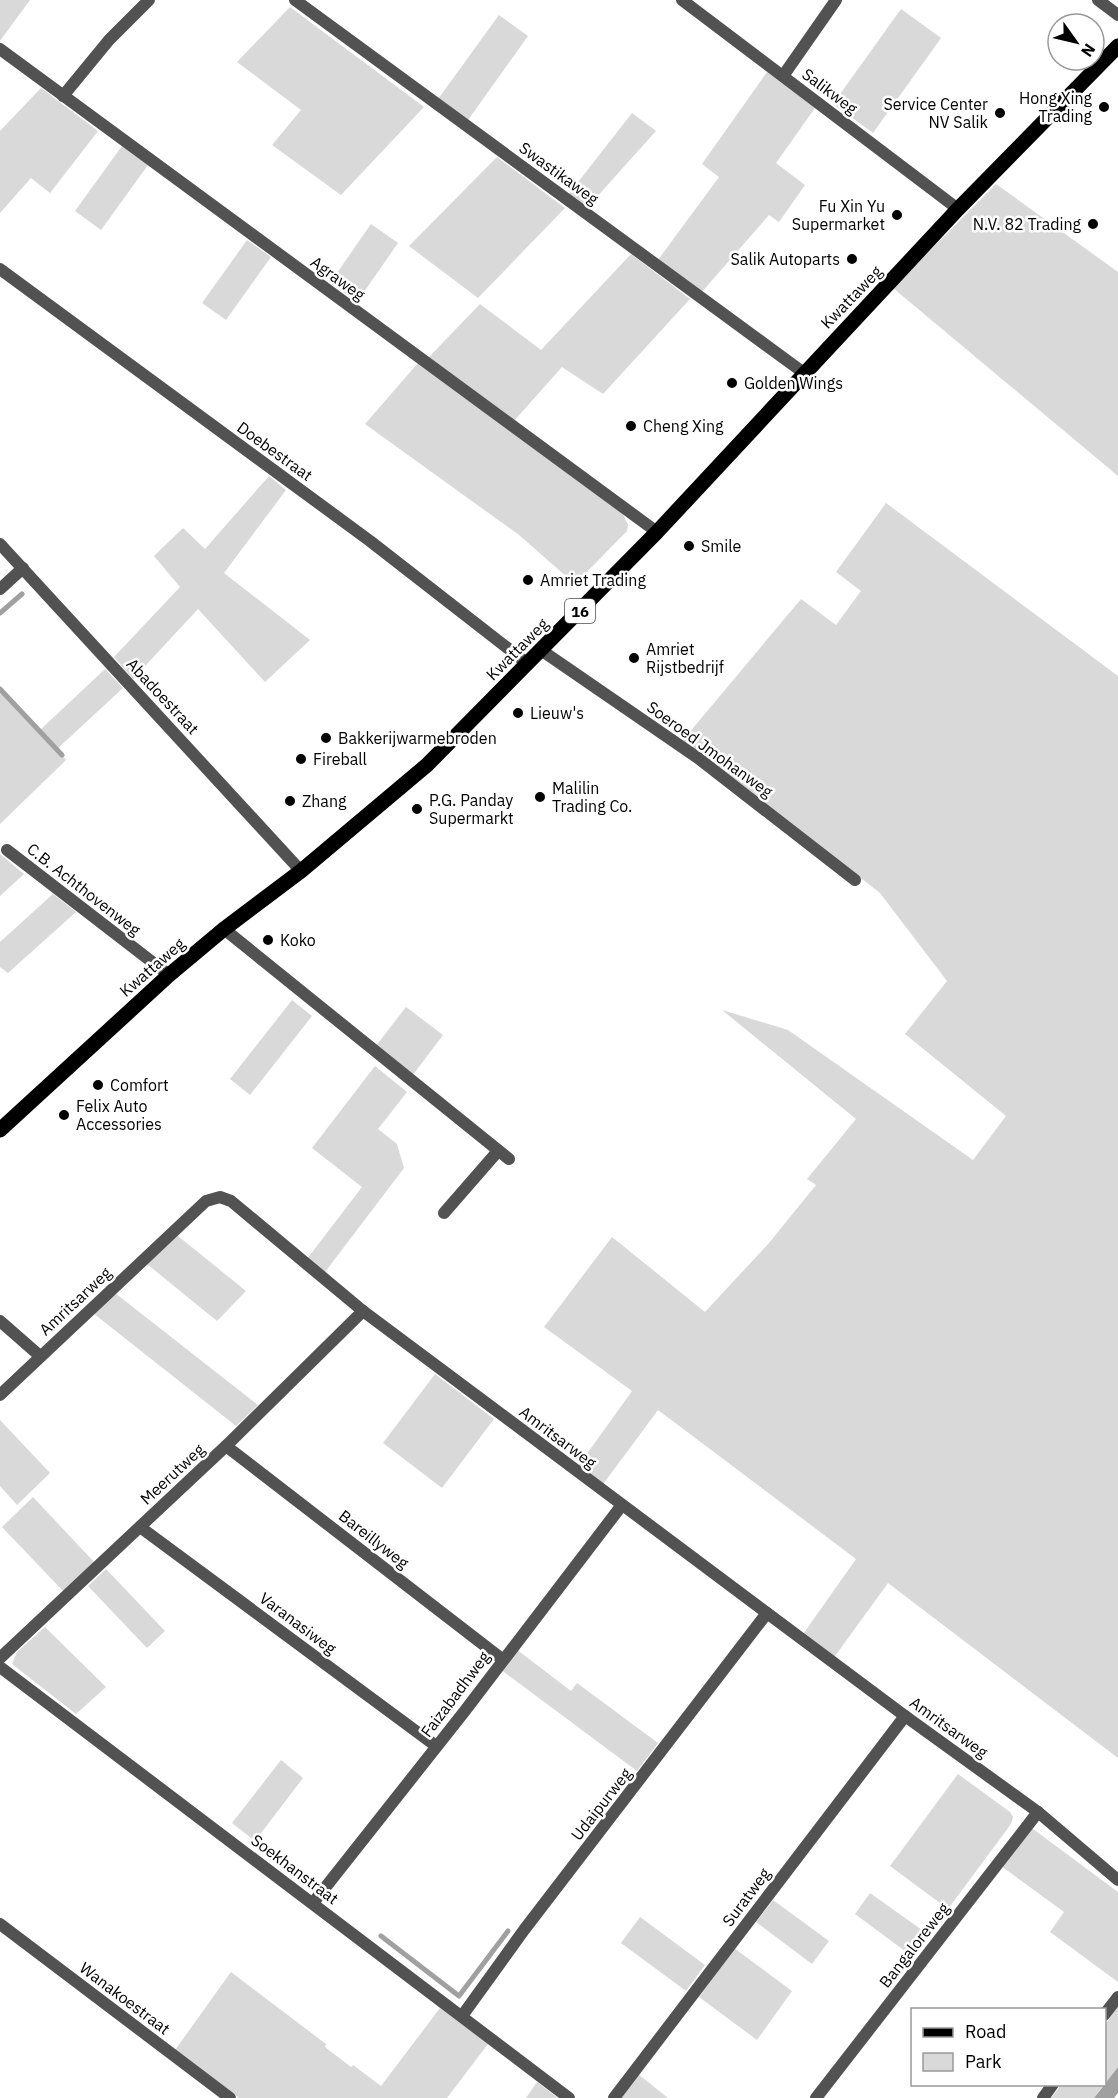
<svg xmlns="http://www.w3.org/2000/svg" width="1118" height="2098" font-family="'IBM Plex Sans',sans-serif">
<style>
.green{fill:#d9d9d9}
.water{fill:#a0a0a0}
.lines{fill:none;stroke-linecap:round;stroke-linejoin:round}
.stream{stroke:#a0a0a0;stroke-width:5}
.street{stroke:#525252;stroke-width:12}
.primary{stroke:#000;stroke-width:15}
.poi-dot{fill:#000;stroke:#fff;stroke-width:2}
.labels{text-anchor:middle;dominant-baseline:central;stroke-width:5;stroke-linejoin:round;paint-order:stroke}
.shield{fill:#fff;stroke:#4c4c4c;stroke-width:1.5}
.shield-label{font-size:15px;font-weight:bold;fill:#000}
.street-label{font-size:16px;fill:#000;stroke:#fff}
.poi-label{font-size:16px;fill:#000;stroke:#fff;text-anchor:start}
</style>
<rect width="100%" height="100%" fill="#fff"/>
<g class="green">
<polygon points="0,0 30,0 0,41"/>
<polygon points="290,7 424,107 341,195 272,145 301,110 237,62"/>
<polygon points="901,9 941,38 873,133 833,104"/>
<polygon points="499,15 528,36 468,120 438,99"/>
<polygon points="767,72 815,108 776,163 805,185 779,222 769,215 701,293 658,260 719,177 702,164"/>
<polygon points="41,88 98,131 50,193 31,178 0,213 0,131"/>
<polygon points="632,113 656,131 586,209 568,195"/>
<polygon points="122,146 148,165 101,230 75,211"/>
<polygon points="497,157 565,208 478,298 409,246"/>
<polygon points="996,184 1118,272 1118,476 893,288"/>
<polygon points="371,224 398,243 357,302 330,283"/>
<polygon points="247,240 271,257 226,320 202,303"/>
<polygon points="631,254 690,299 603,394 562,367 514,421 428,358 480,304 541,350"/>
<polygon points="418,363 622,512 628,525 627,531 575,584 519,535 365,424"/>
<polygon points="269,476 286,490 224,573 310,640 265,682 198,609 133,679 114,657 180,587 154,556 183,528 205,549"/>
<polygon points="886,503 1118,676 1118,1758 888,1583 830,1663 799,1640 856,1559 658,1410 601,1487 576,1469 632,1391 544,1327 612,1237 705,1312 769,1243 816,1185 807,1179 856,1119 722,1010 788,1030 973,1160 1006,1116 905,1034 947,981 880,893 683,740 801,599 836,625 861,591 836,572"/>
<polygon points="105,669 123,688 57,749 66,760 0,824 0,689 39,731"/>
<polygon points="0,854 24,874 0,896"/>
<polygon points="53,894 76,912 8,973 0,967 0,942"/>
<polygon points="292,1000 312,1016 250,1095 230,1079"/>
<polygon points="406,1007 443,1035 409,1080 372,1051"/>
<polygon points="375,1066 407,1092 378,1129 397,1144 404,1168 325,1272 307,1259 362,1187 312,1148"/>
<polygon points="178,1236 246,1291 217,1321 147,1264"/>
<polygon points="115,1293 258,1405 236,1426 93,1313"/>
<polygon points="435,1374 494,1419 442,1488 383,1443"/>
<polygon points="0,1420 50,1473 17,1505 0,1486"/>
<polygon points="33,1497 95,1563 64,1592 2,1527"/>
<polygon points="106,1569 165,1631 147,1648 88,1586"/>
<polygon points="45,1627 106,1687 76,1714 12,1664 17,1652"/>
<polygon points="516,1649 571,1691 577,1683 658,1743 637,1771 500,1669"/>
<polygon points="281,1760 303,1778 255,1841 232,1823"/>
<polygon points="958,1774 1010,1812 1013,1817 1011,1824 948,1909 890,1866"/>
<polygon points="1029,1826 1118,1892 1118,1982 1050,1932 1064,1912 997,1863"/>
<polygon points="870,1893 929,1935 913,1957 855,1914"/>
<polygon points="773,1900 829,1941 812,1964 756,1922"/>
<polygon points="640,1917 705,1965 686,1991 621,1943"/>
<polygon points="734,1948 792,1991 757,2040 699,1997"/>
<polygon points="231,1972 326,2044 325,2047 351,2067 353,2065 381,2086 440,2008 488,2044 447,2098 239,2098 175,2050"/>
<polygon points="1118,2006 1118,2067 1105,2084 1105,2025"/>
<polygon points="638,2074 668,2098 619,2098"/>
<polygon points="537,2082 558,2098 526,2098"/>
<polygon points="1104,2084 1094,2098 1051,2098 1061,2085"/>
</g>
<polygon class="water" points="1118,2067 1118,2093 1114,2098 1094,2098"/>
<g class="lines">
<g class="stream">
<polyline points="0,613 22,594"/>
<polyline points="0,689 62,755"/>
<polyline points="381,1936 459,1996 508,1931"/>
</g>
<g class="street">
<polyline points="295,0 804,373"/>
<polyline points="682,0 958,209"/>
<polyline points="1098,0 1118,15"/>
<polyline points="0,49 657,532"/>
<polyline points="783,76 836,0"/>
<polyline points="63,96 109,40 149,0"/>
<polyline points="0,269 370,541 528,664"/>
<polyline points="0,544 301,871"/>
<polyline points="0,589 23,568"/>
<polyline points="541,650 698,758 855,880"/>
<polyline points="7,850 169,975"/>
<polyline points="224,929 509,1159"/>
<polyline points="444,1213 498,1151"/>
<polyline points="0,1321 40,1356"/>
<polyline points="0,1395 206,1201 220,1197 231,1201 363,1311 905,1716 1038,1812 1118,1880"/>
<polyline points="226,1446 502,1659"/>
<polyline points="140,1527 436,1746"/>
<polyline points="0,1658 226,1446 363,1311"/>
<polyline points="0,1667 569,2098"/>
<polyline points="313,1903 464,1712 622,1505"/>
<polyline points="0,1924 230,2098"/>
<polyline points="1104,2015 1118,1997"/>
<polyline points="462,2016 524,1930 767,1613"/>
<polyline points="614,2098 905,1716"/>
<polyline points="816,2098 1038,1812"/>
<polyline points="1043,2098 1053,2084"/>
</g>
<polyline class="primary" points="0,1130 169,975 224,929 301,871 427,765 657,532 958,209 1118,46"/>
</g>
<g class="poi-dot">
<circle cx="1104" cy="107" r="6"/>
<circle cx="1000" cy="113" r="6"/>
<circle cx="897" cy="215" r="6"/>
<circle cx="1093" cy="224" r="6"/>
<circle cx="852" cy="259" r="6"/>
<circle cx="732" cy="383" r="6"/>
<circle cx="631" cy="426" r="6"/>
<circle cx="689" cy="546" r="6"/>
<circle cx="528" cy="580" r="6"/>
<circle cx="634" cy="658" r="6"/>
<circle cx="518" cy="713" r="6"/>
<circle cx="326" cy="738" r="6"/>
<circle cx="301" cy="759" r="6"/>
<circle cx="540" cy="797" r="6"/>
<circle cx="290" cy="801" r="6"/>
<circle cx="417" cy="809" r="6"/>
<circle cx="268" cy="940" r="6"/>
<circle cx="98" cy="1085" r="6"/>
<circle cx="64" cy="1115" r="6"/>
</g>
<g class="labels">
<rect class="shield" x="565" y="599" width="30" height="24" rx="4.5"/>
<g class="shield-label">
<text x="580" y="611">16</text>
</g>
<g class="street-label">
<text transform="translate(830 91) rotate(37)">Salikweg</text>
<text transform="translate(559 173) rotate(36)">Swastikaweg</text>
<text transform="translate(338 278) rotate(36)">Agraweg</text>
<text transform="translate(851 297) rotate(-46)">Kwattaweg</text>
<text transform="translate(275 451) rotate(36)">Doebestraat</text>
<text transform="translate(517 649) rotate(-45)">Kwattaweg</text>
<text transform="translate(163 696) rotate(47)">Abadoestraat</text>
<text transform="translate(710 749) rotate(36)">Soeroed Jmohanweg</text>
<text transform="translate(84 889) rotate(38)">C.B. Achthovenweg</text>
<text transform="translate(152 967) rotate(-41)">Kwattaweg</text>
<text transform="translate(75 1301) rotate(-43)">Amritsarweg</text>
<text transform="translate(558 1437) rotate(37)">Amritsarweg</text>
<text transform="translate(172 1474) rotate(-43)">Meerutweg</text>
<text transform="translate(374 1539) rotate(38)">Bareillyweg</text>
<text transform="translate(298 1623) rotate(37)">Varanasiweg</text>
<text transform="translate(455 1694) rotate(-53)">Faizabadhweg</text>
<text transform="translate(949 1727) rotate(36)">Amritsarweg</text>
<text transform="translate(601 1804) rotate(-52)">Udaipurweg</text>
<text transform="translate(295 1869) rotate(37)">Soekhanstraat</text>
<text transform="translate(746 1897) rotate(-53)">Suratweg</text>
<text transform="translate(914 1945) rotate(-52)">Bangaloreweg</text>
<text transform="translate(125 1998) rotate(37)">Wanakoestraat</text>
</g>
<g class="poi-label">
<text x="1092" y="98" text-anchor="end">Hong Xing<tspan x="1092" dy="18">Trading</tspan></text>
<text x="988" y="104" text-anchor="end">Service Center<tspan x="988" dy="18">NV Salik</tspan></text>
<text x="885" y="206" text-anchor="end">Fu Xin Yu<tspan x="885" dy="18">Supermarket</tspan></text>
<text x="1081" y="224" text-anchor="end">N.V. 82 Trading</text>
<text x="840" y="259" text-anchor="end">Salik Autoparts</text>
<text x="744" y="383">Golden Wings</text>
<text x="643" y="426">Cheng Xing</text>
<text x="701" y="546">Smile</text>
<text x="540" y="580">Amriet Trading</text>
<text x="646" y="649">Amriet<tspan x="646" dy="18">Rijstbedrijf</tspan></text>
<text x="530" y="713">Lieuw's</text>
<text x="338" y="738">Bakkerijwarmebroden</text>
<text x="313" y="759">Fireball</text>
<text x="552" y="788">Malilin<tspan x="552" dy="18">Trading Co.</tspan></text>
<text x="429" y="800">P.G. Panday<tspan x="429" dy="18">Supermarkt</tspan></text>
<text x="302" y="801">Zhang</text>
<text x="280" y="940">Koko</text>
<text x="110" y="1085">Comfort</text>
<text x="76" y="1106">Felix Auto<tspan x="76" dy="18">Accessories</tspan></text>
</g>
</g>
<rect x="911" y="2008" width="195" height="78" fill="#ffffff" stroke="#999999" stroke-width="1.5"/>
<rect x="923" y="2028" width="30" height="9" fill="#000000" stroke="#999999" stroke-width="1.5"/>
<text x="965" y="2038" font-size="18" fill="#000000">Road</text>
<rect x="923" y="2053" width="30" height="18" fill="#d9d9d9" stroke="#999999" stroke-width="1.5"/>
<text x="965" y="2068" font-size="18" fill="#000000">Park</text>
<g transform="translate(1076 42) rotate(124)"><circle r="28" fill="#ffffff" stroke="#999999" stroke-width="1.5"/>
<path d="M0-4.5L10 22L0 15L-10 22Z" fill="#000000"/>
<text y="-9" font-size="16" font-weight="bold" text-anchor="middle" fill="#000000">N</text>
</g>
</svg>
